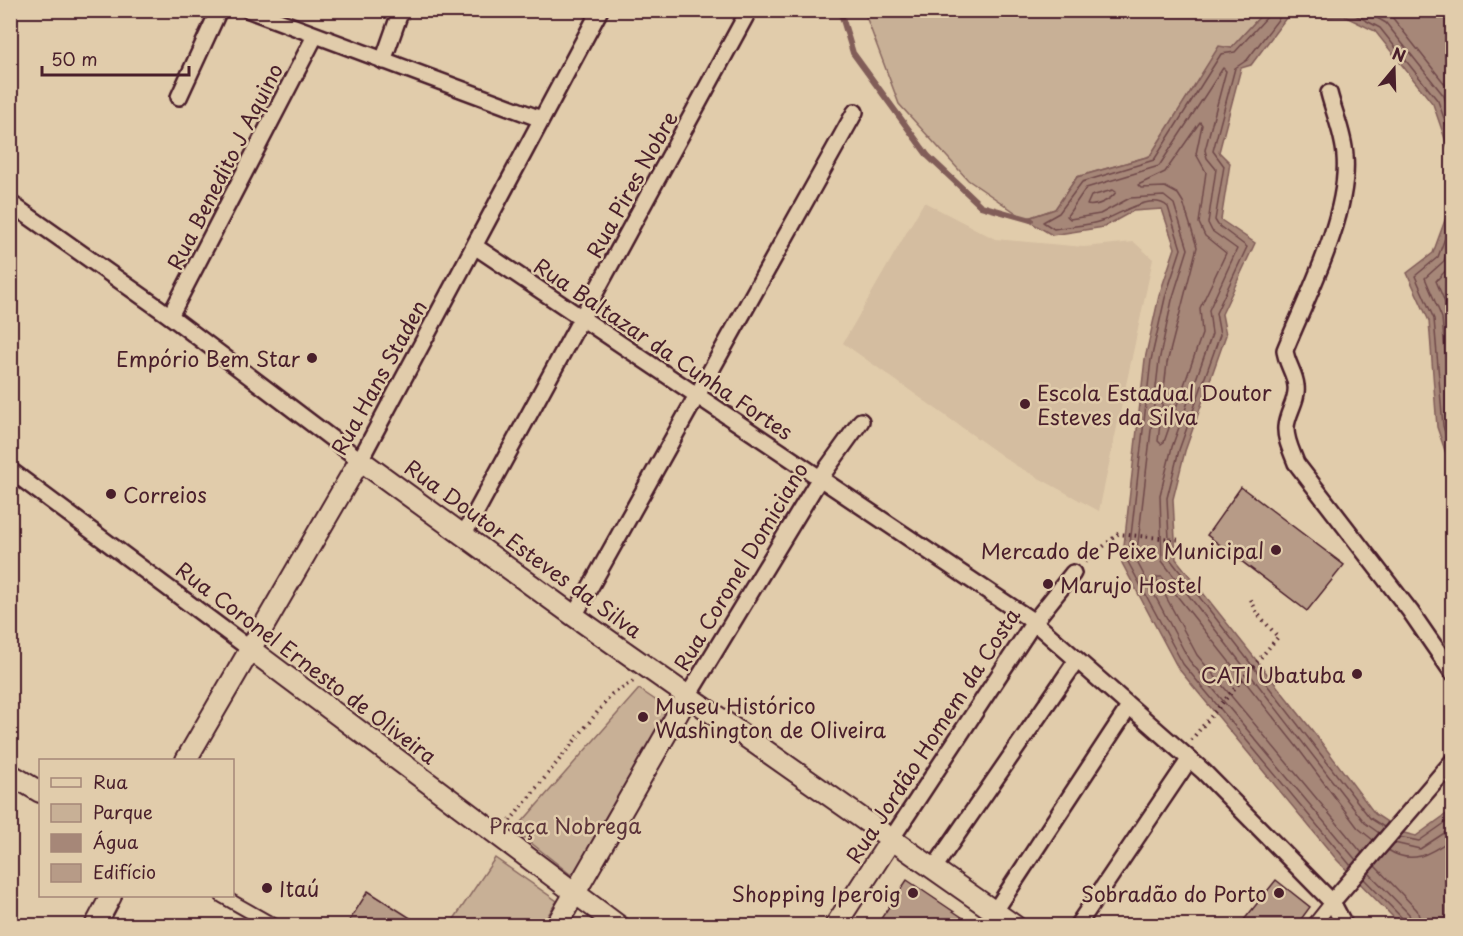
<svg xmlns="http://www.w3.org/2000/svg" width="1463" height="936" font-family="'Playpen Sans',sans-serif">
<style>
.built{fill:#d4bda0}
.green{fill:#c8b096;stroke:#896860;stroke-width:1.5}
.water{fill:#a68778;stroke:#815d59;stroke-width:1.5}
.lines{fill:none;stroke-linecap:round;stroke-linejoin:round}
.shore{stroke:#6f494a;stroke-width:1.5}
.stream{stroke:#815d59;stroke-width:6}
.building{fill:#b79b87;stroke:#4a1f2b;stroke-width:1.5}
.pedestrian-casing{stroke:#4a1f2b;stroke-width:16}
.minor-casing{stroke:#4a1f2b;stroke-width:20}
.tertiary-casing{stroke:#4a1f2b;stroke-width:24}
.path{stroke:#4a1f2b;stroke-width:4;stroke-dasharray:1.5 4.5;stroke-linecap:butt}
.pedestrian{stroke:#e1ccab;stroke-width:12}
.minor{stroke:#e1ccab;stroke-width:15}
.tertiary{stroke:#e1ccab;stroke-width:20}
.poi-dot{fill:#4a1f2b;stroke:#e1ccab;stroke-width:2}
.labels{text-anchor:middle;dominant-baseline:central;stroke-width:5;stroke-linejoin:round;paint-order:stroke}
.street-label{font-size:21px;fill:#4a1f2b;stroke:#e1ccab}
.poi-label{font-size:21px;fill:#4a1f2b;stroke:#e1ccab;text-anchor:end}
.park-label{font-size:21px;fill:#5d353b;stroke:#e1ccab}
</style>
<rect width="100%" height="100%" fill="#e1ccab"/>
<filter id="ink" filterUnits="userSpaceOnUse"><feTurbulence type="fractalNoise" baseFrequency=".0167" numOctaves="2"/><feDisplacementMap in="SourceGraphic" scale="12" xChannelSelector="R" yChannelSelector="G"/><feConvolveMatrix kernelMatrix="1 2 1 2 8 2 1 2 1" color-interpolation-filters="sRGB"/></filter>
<g filter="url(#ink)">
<polygon class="built" points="924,202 995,239 1084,247 1134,242 1153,259 1099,511 1015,465 843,343"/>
<g class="green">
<polygon points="864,11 1265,11 1231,48 1219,47 1150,156 1077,177 1055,209 1025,219 968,180 899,104"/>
<polygon points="639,689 670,710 575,878 515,830"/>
<polygon points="495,858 557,901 542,925 450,925"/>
</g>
<g class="water">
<polygon points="1265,11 1452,11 1452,159 1433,104 1375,31 1344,16 1286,18 1251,65 1241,68 1219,152 1230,163 1221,220 1255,243 1222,314 1226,335 1185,451 1173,499 1176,559 1315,734 1375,814 1404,833 1416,836 1452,810 1452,925 1401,925 1337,860 1178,668 1122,563 1145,359 1159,296 1175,248 1162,209 1133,211 1104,227 1052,235 1025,219 1055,209 1077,177 1150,156 1219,46 1231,48"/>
<polygon points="1452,201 1452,471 1437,427 1429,321 1407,273 1433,253"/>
</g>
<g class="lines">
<g class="shore">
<path d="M1269,10L1267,17L1235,52L1221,54L1154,160L1082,182L1059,213L1043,222L1054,229C1069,226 1087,226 1101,221C1118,216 1151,191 1168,207L1181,249L1165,298L1151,360L1128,562L1183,664L1351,866"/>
<polyline points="1329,10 1283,13 1247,60 1235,68 1213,151 1224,166 1215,220 1218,225 1247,247 1216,313 1220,335 1179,450 1167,498 1170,559 1370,818 1384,827"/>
<polyline points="1346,10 1380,28 1438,101 1452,141"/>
<polyline points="1363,10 1386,23 1444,96 1452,119"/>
<polyline points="1384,10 1392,17 1452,93"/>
<polygon points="1200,122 1202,125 1196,154 1206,172 1199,223 1205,236 1226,253 1200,308 1202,334 1164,442 1161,444 1158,441 1167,363 1197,247 1183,202 1178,194 1165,187 1141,188 1138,185 1165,172"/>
<path d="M1113,190L1116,192C1111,200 1096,207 1087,205L1091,196Z"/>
<polyline points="1452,219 1438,257 1415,276 1434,319 1443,426 1452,454"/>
<polyline points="1452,240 1444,261 1425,278 1442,318 1452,431"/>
<polyline points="1452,264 1436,281 1450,314 1452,338"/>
<polyline points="1399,837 1419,841 1452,818"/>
<polyline points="1394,843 1420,849 1452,828"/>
<path d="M1388,850C1413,866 1431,853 1452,839"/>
<polyline points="1362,853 1197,655 1157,580 1157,577 1162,577 1297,747 1358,828 1373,840"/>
<polyline points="1356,860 1189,660 1136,560 1159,361 1172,300 1188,249 1174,204 1164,196 1130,198 1100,214 1070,219 1067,216 1086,188 1159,166 1223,68 1226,71 1205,150 1207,158 1216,169 1208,223 1212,231 1237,249 1209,310 1212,334 1172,447 1160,495 1162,561 1365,823 1379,833"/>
<polyline points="1375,866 1417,910 1422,926"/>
<polyline points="1369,873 1409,914 1412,926"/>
<polyline points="1364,879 1403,919 1405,926"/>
</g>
<polyline class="stream" points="840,10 853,53 928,156 981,206 1031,220"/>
</g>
<g class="building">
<polygon points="1241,487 1344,565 1307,611 1207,535"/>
<polygon points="907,880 975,926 876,926"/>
<polygon points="1276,880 1310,907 1296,926 1239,926"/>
<polygon points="368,891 423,926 346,926"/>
</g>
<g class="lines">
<g class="pedestrian-casing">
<g id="pedestrian">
<polyline points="222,896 275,926"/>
<polyline points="1313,926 1332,902"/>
</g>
</g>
<g class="minor-casing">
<g id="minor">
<polyline points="249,10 541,119"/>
<polyline points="383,61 401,10"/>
<path d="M1329,93C1334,113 1344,135 1345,156C1350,214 1307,296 1285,350C1286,363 1295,373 1296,386C1298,400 1287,413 1286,427C1285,439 1292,452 1296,463L1410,611L1452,672"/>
<polyline points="179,97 219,10"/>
<polyline points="10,203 170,316 360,460 600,10"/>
<polyline points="476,247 1034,622 1203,771 1332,902 1345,926"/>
<polyline points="170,316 315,36"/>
<polyline points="10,470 250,649"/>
<polyline points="463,536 749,10"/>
<polyline points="574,616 855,112"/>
<polyline points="689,694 820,478 861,421"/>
<polyline points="892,838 1034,622 1073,573"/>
<polyline points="934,868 1077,660"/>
<polyline points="1332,902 1452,762"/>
<polyline points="995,911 1129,707"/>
<polyline points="1077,926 1189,760"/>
</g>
</g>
<g class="tertiary-casing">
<g id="tertiary">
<polyline points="250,649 619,926"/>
<polyline points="186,760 360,460 574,616 1015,926"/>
<polyline points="10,774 40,792"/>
<polyline points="95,926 111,896"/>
<polyline points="556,926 689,694"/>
<polyline points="835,926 892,838"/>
</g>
</g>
<g class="path">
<polyline points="1085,562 1118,534 1182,540"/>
<polyline points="1191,740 1278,637 1257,613 1250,597"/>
<polyline points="510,821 612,694 635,680"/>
</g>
<use href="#pedestrian" class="pedestrian"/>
<use href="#minor" class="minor"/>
<use href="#tertiary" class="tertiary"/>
</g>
</g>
<g class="poi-dot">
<circle cx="312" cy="358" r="6"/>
<circle cx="1025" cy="404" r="6"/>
<circle cx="111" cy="494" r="6"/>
<circle cx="1276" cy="550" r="6"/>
<circle cx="1048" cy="584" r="6"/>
<circle cx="1357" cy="674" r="6"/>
<circle cx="643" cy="717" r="6"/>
<circle cx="267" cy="888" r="6"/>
<circle cx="913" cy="893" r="6"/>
<circle cx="1279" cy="893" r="6"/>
</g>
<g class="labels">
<g class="street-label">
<text transform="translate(224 166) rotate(-63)">Rua Benedito J Aquino</text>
<text transform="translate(631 184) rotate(-61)">Rua Pires Nobre</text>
<text transform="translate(664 348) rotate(34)">Rua Baltazar da Cunha Fortes</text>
<text transform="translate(378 377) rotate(-61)">Rua Hans Staden</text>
<text transform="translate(524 548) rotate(36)">Rua Doutor Esteves da Silva</text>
<text transform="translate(740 566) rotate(-59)">Rua Coronel Domiciano</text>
<text transform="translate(307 662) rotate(37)">Rua Coronel Ernesto de Oliveira</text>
<text transform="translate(932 735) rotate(-57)">Rua Jordão Homem da Costa</text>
</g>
<g class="poi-label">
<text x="300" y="358">Empório Bem Star</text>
<text x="1037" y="392" text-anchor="start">Escola Estadual Doutor<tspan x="1037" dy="24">Esteves da Silva</tspan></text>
<text x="123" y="494" text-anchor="start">Correios</text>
<text x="1264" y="550">Mercado de Peixe Municipal</text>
<text x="1060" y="584" text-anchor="start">Marujo Hostel</text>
<text x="1345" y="674">CATI Ubatuba</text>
<text x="655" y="705" text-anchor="start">Museu Histórico<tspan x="655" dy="24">Washington de Oliveira</tspan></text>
<text x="279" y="888" text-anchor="start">Itaú</text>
<text x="901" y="893">Shopping Iperoig</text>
<text x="1267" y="893">Sobradão do Porto</text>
</g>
<g class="park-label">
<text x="565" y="825">Praça Nobrega</text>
</g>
</g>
<rect width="1463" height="936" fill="none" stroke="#e1ccab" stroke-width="36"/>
<rect x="18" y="18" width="1427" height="900" fill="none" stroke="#4a1f2b" stroke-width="2" filter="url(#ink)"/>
<rect x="39" y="759" width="195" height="138" fill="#e1ccab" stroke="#a58778" stroke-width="1.5"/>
<rect x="51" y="778" width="30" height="9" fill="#e1ccab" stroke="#a58778" stroke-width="1.5"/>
<text x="93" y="789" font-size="18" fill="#4a1f2b">Rua</text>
<rect x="51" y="804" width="30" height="18" fill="#c8b096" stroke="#a58778" stroke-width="1.5"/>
<text x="93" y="819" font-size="18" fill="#4a1f2b">Parque</text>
<rect x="51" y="834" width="30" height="18" fill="#a68778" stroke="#a58778" stroke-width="1.5"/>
<text x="93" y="849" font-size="18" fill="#4a1f2b">Água</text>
<rect x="51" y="864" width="30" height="18" fill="#b79b87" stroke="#a58778" stroke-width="1.5"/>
<text x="93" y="879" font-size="18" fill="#4a1f2b">Edifício</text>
<g transform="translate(1394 69) rotate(19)" stroke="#e1ccab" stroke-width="4.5" paint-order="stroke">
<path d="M0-4.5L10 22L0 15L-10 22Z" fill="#4a1f2b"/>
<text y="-9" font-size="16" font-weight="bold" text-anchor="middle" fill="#4a1f2b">N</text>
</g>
<path d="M42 66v9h147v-9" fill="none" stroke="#4a1f2b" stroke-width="3"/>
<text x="51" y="66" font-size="18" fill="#4a1f2b" stroke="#e1ccab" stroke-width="4.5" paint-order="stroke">50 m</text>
</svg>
